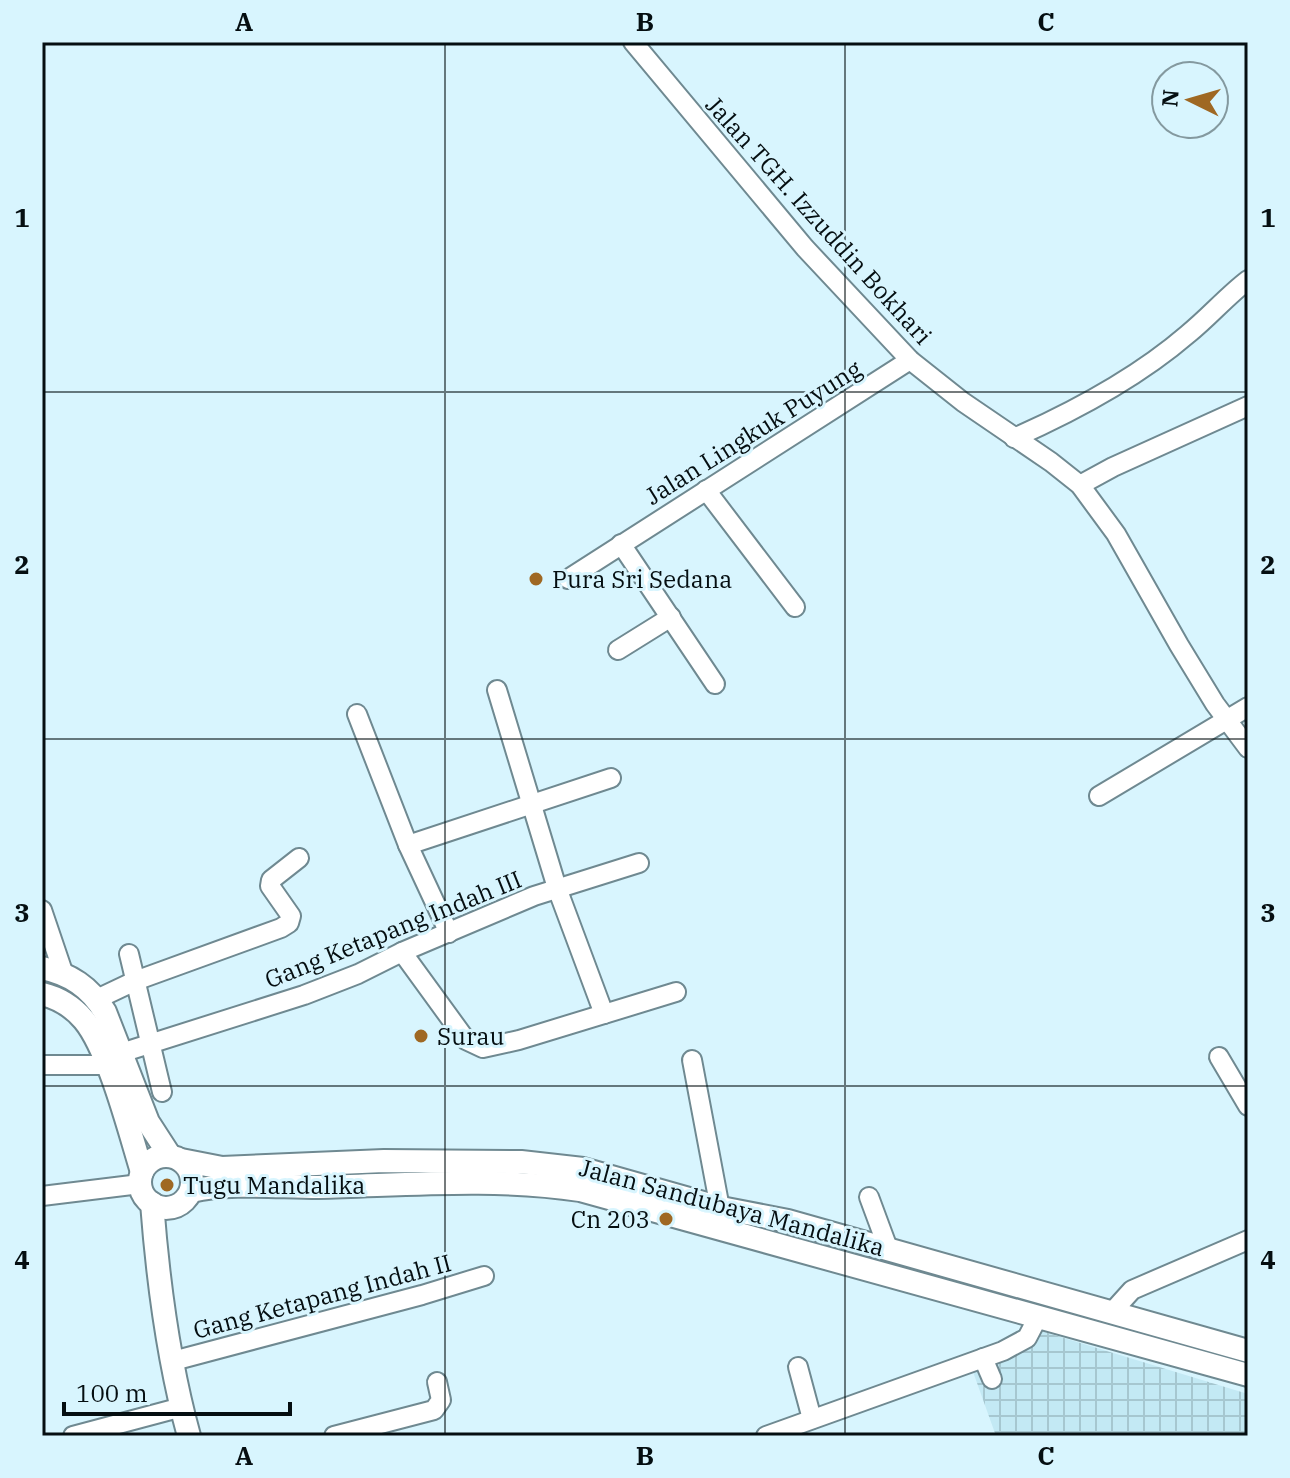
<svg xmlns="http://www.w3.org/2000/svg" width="1290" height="1478" font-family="'IBM Plex Serif',serif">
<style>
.industrial{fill:url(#industrial-grid)}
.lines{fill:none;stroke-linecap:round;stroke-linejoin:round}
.minor-casing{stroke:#6f8991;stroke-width:22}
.major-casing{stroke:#6f8991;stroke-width:26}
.minor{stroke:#fff;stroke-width:18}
.major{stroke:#fff;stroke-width:22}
.grid{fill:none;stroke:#050e11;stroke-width:2;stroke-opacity:0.55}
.poi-dot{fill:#9f6823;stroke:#d8f5fe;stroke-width:3}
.labels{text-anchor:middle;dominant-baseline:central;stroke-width:6;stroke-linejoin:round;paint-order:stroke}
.street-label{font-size:24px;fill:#050e11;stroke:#d8f5fe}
.poi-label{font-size:24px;fill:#050e11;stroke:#d8f5fe;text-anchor:start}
.neatline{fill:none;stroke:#050e11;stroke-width:3}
.grid-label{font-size:26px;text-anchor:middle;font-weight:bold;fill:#050e11}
</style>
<defs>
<pattern id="industrial-grid" width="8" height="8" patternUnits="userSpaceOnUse" patternTransform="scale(2)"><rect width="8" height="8" fill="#c3e9f4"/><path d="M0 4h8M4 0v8" fill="none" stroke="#a6c7d0"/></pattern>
</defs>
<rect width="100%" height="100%" fill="#d8f5fe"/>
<polygon class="industrial" points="1041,1331 1248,1394 1248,1436 996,1436 972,1369 1036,1342"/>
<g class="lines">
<g class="minor-casing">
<g id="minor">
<polyline points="633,42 805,248 910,360 963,402 1051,462 1080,485 1116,534 1179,645 1215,704 1248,748"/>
<path d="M1014,438C1075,411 1137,378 1188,334C1209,317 1227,296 1248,280"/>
<polyline points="1080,485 1113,467 1248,406"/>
<polyline points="706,490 795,607"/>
<polyline points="621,544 715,684"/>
<polyline points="568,579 910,360"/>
<polyline points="618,650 671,617"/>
<polyline points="497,690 557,888 604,1014"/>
<polyline points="357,714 408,845 449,933"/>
<polyline points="1099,796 1248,707"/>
<polyline points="408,845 611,778"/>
<polyline points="42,910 63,972"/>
<polyline points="402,952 466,1040 483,1048 519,1040 676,992"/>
<polyline points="129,954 162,1092"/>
<polyline points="97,999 135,981 281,928 289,923 291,916 270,886 271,880 299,858"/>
<polyline points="121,1053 304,995 358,974 402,952 534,896 639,863"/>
<polyline points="1219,1057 1248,1106"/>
<polyline points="692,1060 722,1219"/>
<polyline points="42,1065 107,1065"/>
<polyline points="42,1196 140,1184"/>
<polyline points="869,1197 889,1251"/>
<polyline points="1113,1311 1132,1290 1248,1240"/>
<polyline points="983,1358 992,1379"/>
<polyline points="173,1361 422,1295 484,1276"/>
<polyline points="798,1367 812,1419"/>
<polyline points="73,1436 182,1407"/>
<polyline points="334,1436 434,1410 441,1400 437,1382"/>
<polyline points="766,1436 1003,1351 1027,1338 1038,1317"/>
</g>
</g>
<g class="major-casing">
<g id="major">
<path d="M42,968C70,974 90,987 105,1012L148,1122L170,1156"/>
<path d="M42,994C59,998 73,1007 84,1020C109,1050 130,1133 142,1172"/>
<circle cx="166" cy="1182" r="26"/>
<polyline points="181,1160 222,1168 384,1161 521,1162 583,1169 721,1208 788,1221 1248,1351"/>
<path d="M191,1191C232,1182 276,1187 318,1187C406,1185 493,1177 580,1190L1248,1375"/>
<path d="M152,1203C158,1282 168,1360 189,1436"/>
</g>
</g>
<use href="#minor" class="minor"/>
<use href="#major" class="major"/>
</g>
<path class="grid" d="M445,42V1436M845,42V1436M42,392H1248M42,739H1248M42,1086H1248"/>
<g class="poi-dot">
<circle cx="536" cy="579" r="8"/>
<circle cx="421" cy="1036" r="8"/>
<circle cx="167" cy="1185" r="8"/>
<circle cx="666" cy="1219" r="8"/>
</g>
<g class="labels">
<g class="street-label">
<text transform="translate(819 220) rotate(48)">Jalan TGH. Izzuddin Bokhari</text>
<text transform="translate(753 432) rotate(-32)">Jalan Lingkuk Puyung</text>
<text transform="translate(393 929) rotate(-22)">Gang Ketapang Indah III</text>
<text transform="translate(732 1207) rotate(15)">Jalan Sandubaya Mandalika</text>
<text transform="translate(322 1296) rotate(-15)">Gang Ketapang Indah II</text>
</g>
<g class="poi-label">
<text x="552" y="579">Pura Sri Sedana</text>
<text x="437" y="1036">Surau</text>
<text x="183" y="1185">Tugu Mandalika</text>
<text x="650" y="1219" text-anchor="end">Cn 203</text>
</g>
</g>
<rect width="1290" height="1478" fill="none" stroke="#d8f5fe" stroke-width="88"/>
<g transform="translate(1190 100) rotate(275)"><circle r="38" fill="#d8f5fe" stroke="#84999f" stroke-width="2"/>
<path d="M0-6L14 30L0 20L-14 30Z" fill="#9f6823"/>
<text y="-12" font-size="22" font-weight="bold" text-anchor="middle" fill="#050e11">N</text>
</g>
<path d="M64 1402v12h226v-12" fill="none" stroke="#050e11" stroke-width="4"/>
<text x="76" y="1402" font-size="24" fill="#050e11" stroke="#d8f5fe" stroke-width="6" paint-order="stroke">100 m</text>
<rect x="44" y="44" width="1202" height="1390" class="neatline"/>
<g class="grid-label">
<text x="244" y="31">A</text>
<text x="645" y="31">B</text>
<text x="1046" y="31">C</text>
<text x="22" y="227">1</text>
<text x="1268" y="227">1</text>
<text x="22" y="574">2</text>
<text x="1268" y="574">2</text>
<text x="22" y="922">3</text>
<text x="1268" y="922">3</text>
<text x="22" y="1269">4</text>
<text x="1268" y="1269">4</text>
<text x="244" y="1465">A</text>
<text x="645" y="1465">B</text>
<text x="1046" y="1465">C</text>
</g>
</svg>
